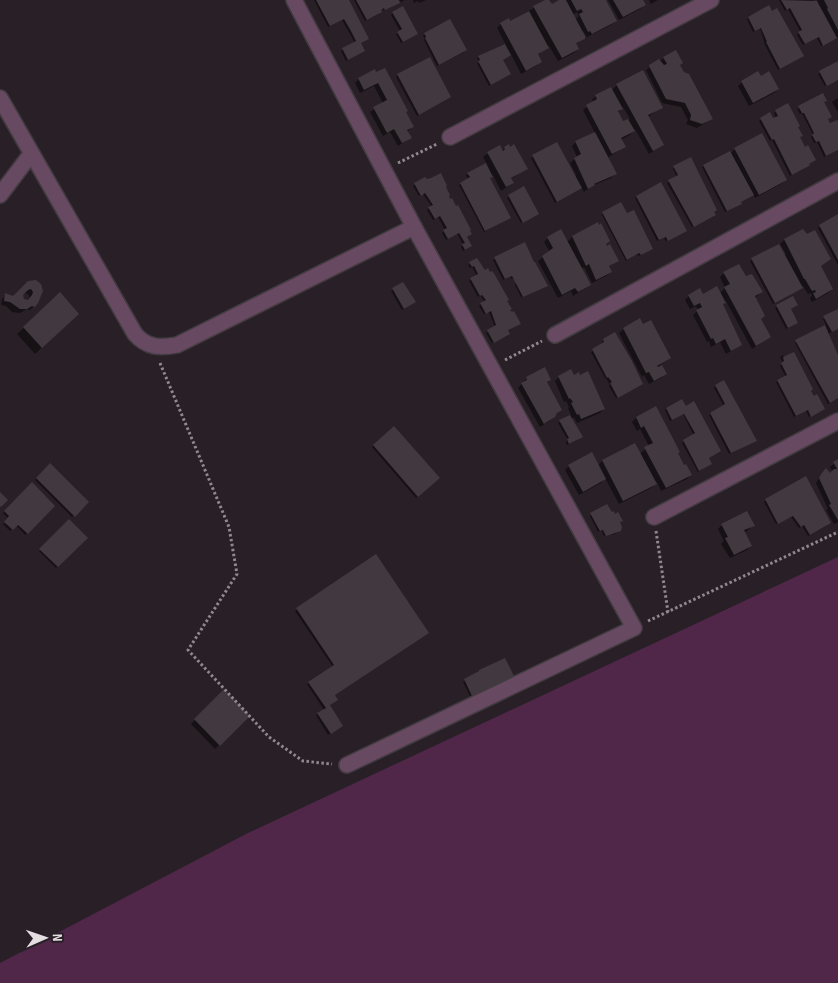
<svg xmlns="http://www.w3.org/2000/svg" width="838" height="983" font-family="'Sofia Sans Condensed',sans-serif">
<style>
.grass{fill:#502749}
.shadow{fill:#0007;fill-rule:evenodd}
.building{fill:#423940;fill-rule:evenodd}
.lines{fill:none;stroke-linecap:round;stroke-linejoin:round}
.minor-casing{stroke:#423b40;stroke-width:18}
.path{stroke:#8f888e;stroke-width:3;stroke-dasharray:2.5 2.5;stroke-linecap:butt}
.minor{stroke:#674962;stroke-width:15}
</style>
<rect width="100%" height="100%" fill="#282026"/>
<polygon class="grass" points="838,557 838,983 0,983 0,963 246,834"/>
<g class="shadow">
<polygon points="314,0 348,0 362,52 346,61 341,51 355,43 342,20 328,27"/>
<polygon points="354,0 405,0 401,2 400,1 383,10 382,9 379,11 379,14 365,21"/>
<polygon points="413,0 426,0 419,3 418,1 414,3"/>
<path d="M548,0L551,6L562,0H605L616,20L611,25L587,37L583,31V38L575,44L578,49L574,53L558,61L549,46L537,55L540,62L536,66L521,74L511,54L502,60L509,74L489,86L477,63L479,62L477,58L506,45L497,28L501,24L509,22ZM577,12L579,16L575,20L572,15Z"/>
<polygon points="608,0 641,0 644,5 640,9 619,20"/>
<polygon points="649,0 658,0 651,4"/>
<polygon points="779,0 813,0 815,3 818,2 817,0 838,0 838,37 821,46 817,38 803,45 797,35 800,31 788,9 785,11"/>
<polygon points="393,13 415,35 401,43 396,34 400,31 391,15"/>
<polygon points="748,18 803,56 778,70 765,45 760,28 753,32 747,19"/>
<polygon points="425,34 464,52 437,66 424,40 425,39 423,36"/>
<polygon points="664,58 679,66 711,118 707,122 697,128 686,124 688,120 681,107 662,103 646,70"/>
<polygon points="838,62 838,78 825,86 818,74"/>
<polygon points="376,73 405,113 412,127 407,132 410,138 398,146 390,132 383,136 370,112 383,103 374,86 360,93 355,83 359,79"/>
<polygon points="398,75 450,97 417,116 396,77"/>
<polygon points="760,78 778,89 774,93 749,106 738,86 742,82"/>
<path d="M617,85L661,107L648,117L663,145L649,154L635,129L630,135L621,140L624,146L620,150L607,158L615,173L611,178L592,186L584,192L581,187L555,203L531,158L557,144L574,176L576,175L570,163L577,157L572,146L576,142L595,133L583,110L593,102L592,100L596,96L612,90ZM623,107L630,119L623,123L617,113Z"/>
<polygon points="838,98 838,112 832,102"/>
<polygon points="823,103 830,125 838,125 838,150 824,157 817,142 814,143 811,137 813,135 802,113 800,114 797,109"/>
<polygon points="787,105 797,127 798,138 808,164 807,167 790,176 772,140 770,141 759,121 770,114 773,120 776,118 774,113"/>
<polygon points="499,147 501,151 505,148 527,168 511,179 513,183 501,191 493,175 489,179 508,219 484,232 459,185 468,179 466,175 468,174 487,164 483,157 488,153"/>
<polygon points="735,149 785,180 781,184 755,198 753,194 740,202 738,205 725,212 702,167 730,154"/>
<polygon points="674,167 714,211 713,217 692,227 667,183 677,177 673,169"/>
<polygon points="425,179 447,196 471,234 466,238 471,246 469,248 463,251 461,247 463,245 457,233 446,240 442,233 445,230 438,217 433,220 427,210 431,207 430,204 423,194 419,196 413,186"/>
<polygon points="509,196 536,215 521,223 507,198"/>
<polygon points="636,197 684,232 666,241 664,238 657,241 635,198"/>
<polygon points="603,213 626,215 650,250 639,256 637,254 626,261 602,215"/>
<polygon points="838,216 838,265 818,228"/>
<polygon points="572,237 605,245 617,261 608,267 611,272 606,276 592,283 584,267 581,269 590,285 573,296 571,291 558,298 538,261 550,252 544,242 548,238 567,242"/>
<polygon points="784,240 832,289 828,293 812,302 810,298 812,296 811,293 808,294 803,286 773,304 750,261 778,245 784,255 786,254 780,244"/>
<polygon points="524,243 545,287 521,297 515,285 519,275 512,279 510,277 503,280 493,260"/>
<polygon points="477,259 506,301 507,336 492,343 486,333 495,327 489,312 484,314 479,306 484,301 480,295 478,297 469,281 477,276 472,267 470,268 468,265"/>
<polygon points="724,273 745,277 762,292 755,298 760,320 770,337 752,349 726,301 722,305 741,345 726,354 720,342 711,347 709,341 707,342 693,315 698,310 696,306 690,309 685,300 689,296 720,293 725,288 720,277"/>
<path d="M36,282L34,306L30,310L27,309L20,313L12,312L6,306L1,305L2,299L6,295L13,298ZM23,293L28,294L30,298L25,302L20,297Z"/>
<polygon points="403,283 412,304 402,310 391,291"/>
<polygon points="60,294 77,314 35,354 17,334"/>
<polygon points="793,298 797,305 790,310 795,324 786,329 775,308"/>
<polygon points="838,310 838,328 828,334 838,357 838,398 828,404 795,343 826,325 823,319"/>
<polygon points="624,329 670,358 660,365 665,374 661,378 649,384 644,375 642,377 619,333"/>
<polygon points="604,340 640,385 616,398 609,386 610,385 606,378 605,378 591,352 603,344 602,342"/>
<polygon points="783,355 810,391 822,411 809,417 806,411 794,417 776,382 786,377 780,366 783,363 780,357"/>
<polygon points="580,376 604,409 600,413 577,423 574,417 571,419 579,439 567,445 566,442 568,440 558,423 571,415 568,408 569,407 566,401 564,402 555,381 559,377"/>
<polygon points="527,378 550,380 546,384 560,410 550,421 540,427 518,388"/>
<polygon points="716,386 753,442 729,454 709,415 724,406 714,388"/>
<polygon points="686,407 720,451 708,458 709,465 698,472 682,443 694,436 683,414 670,421 665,410 666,409"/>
<polygon points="655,408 676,454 683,467 691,475 687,479 661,491 657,482 651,488 619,504 605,478 601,483 579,495 565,470 569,466 598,466 602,461 635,444 640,454 649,446 640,429 637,431 632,422 636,418"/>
<polygon points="394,428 438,478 416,498 372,447"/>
<polygon points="838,461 838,522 834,524 826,510 828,509 816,483 823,472 829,475 833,472 830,467"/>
<polygon points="50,465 88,502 72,517 35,480"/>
<polygon points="32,484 54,506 25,535 16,525 10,531 3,524 9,519 3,513"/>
<polygon points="766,500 828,525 808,536 802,526 799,528 791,517 776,524 764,502"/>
<polygon points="591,514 615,515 620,530 613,535 611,533 604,536 601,530 598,532 590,516"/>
<polygon points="69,521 86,538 56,568 39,551"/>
<polygon points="722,525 753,526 744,533 751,546 747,550 730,558 721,544 724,541 718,529"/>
<polygon points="376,556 334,695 329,705 340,727 328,735 316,715 324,710 307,684 333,667 295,611"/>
<polygon points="504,660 513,676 470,696 463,682"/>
<polygon points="224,691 249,716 215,749 191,724"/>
</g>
<g class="building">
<polygon points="316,0 349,0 369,39 361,43 365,51 348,60 342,48 356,41 351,31 344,19 330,26"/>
<polygon points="356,0 399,0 400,3 385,10 384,8 381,10 382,12 367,20"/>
<polygon points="545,0 549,0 552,4 559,0 566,0 585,36 585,39 576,43 579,49 562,58 533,6"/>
<polygon points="571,0 606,0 617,21 592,34 590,31 588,32 579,14 583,12 581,9 577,11"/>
<polygon points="613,0 643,0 646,5 623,17"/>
<polygon points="781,0 817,1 837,38 823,46 819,37 805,44 798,32 802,30 790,8 787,10"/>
<polygon points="824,0 838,0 838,30 827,9 828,8"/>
<polygon points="769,5 772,11 777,8 804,56 780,69 766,42 767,42 761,28 755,31 748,17"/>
<polygon points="403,6 418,34 403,42 397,32 402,29 392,12"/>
<polygon points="529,11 549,48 538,54 542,62 526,71 500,23 509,18 510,21"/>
<polygon points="450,19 467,50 439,65 425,38 426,37 424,33"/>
<polygon points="505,44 511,55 503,60 511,74 491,85 478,61 480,60 478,56"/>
<polygon points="676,50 683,63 680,65 684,72 689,74 713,119 702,124 690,120 691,115 685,103 666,99 650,68 649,65 659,59 664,65 667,64 663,57"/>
<polygon points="430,57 451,97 419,115 397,74"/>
<polygon points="838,61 838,80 827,86 819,71"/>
<polygon points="385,68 408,111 406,112 414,127 407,130 412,138 402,143 394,129 387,133 373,107 387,100 378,83 364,90 358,78 375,69 376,72"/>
<polygon points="643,70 663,108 648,115 664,145 653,151 616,84"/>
<polygon points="758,71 761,76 769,71 779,89 753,103 741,81"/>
<polygon points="611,87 623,109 618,111 623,121 628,119 635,131 621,138 626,147 612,154 586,105 597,99 595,95"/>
<polygon points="823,93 827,101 824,102 832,117 828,119 830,123 837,120 838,122 838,150 826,156 819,141 816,142 812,135 814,133 804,113 802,113 798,106"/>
<polygon points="788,103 800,126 798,127 803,136 800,137 805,147 808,145 816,160 809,164 810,166 809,166 792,175 774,139 772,140 760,118 770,112 773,118 778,116 775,110"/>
<polygon points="595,132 617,174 594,184 595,185 588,189 574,158 581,154 575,141"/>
<polygon points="762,133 787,180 759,195 734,148"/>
<polygon points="557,142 582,188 557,202 532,155"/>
<polygon points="509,144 510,147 514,144 528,169 511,178 514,183 506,187 487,152 500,145 503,151 505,149 504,147"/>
<polygon points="730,151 754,195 741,202 742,204 727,211 703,165"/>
<polygon points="691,157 717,210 714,212 716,215 694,227 668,180 678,175 673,166"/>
<polygon points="486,163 493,177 490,178 511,218 485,231 460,183 470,177 467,173"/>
<polygon points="441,173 447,186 446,187 450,195 449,196 450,199 452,198 456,206 458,205 471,230 470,231 472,234 467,237 472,246 465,250 462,244 465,243 459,233 448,239 443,230 447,228 440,216 435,219 428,207 433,205 425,193 421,196 414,183 425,177 427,179 431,178"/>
<polygon points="661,182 687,231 668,241 666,237 659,240 636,196"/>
<polygon points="524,186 539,214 523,223 508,195"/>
<polygon points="621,202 627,213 634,210 653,249 641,255 639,253 627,260 602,212"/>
<polygon points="838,214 838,260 819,225"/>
<polygon points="598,222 599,225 601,223 610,241 606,244 607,246 610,244 619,261 609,266 612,272 596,280 589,264 586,266 572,236"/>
<polygon points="561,229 591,285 578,292 575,288 562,295 542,256 553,248 547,237"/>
<polygon points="803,229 807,234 815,230 831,259 821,266 833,289 816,299 813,293 816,292 815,290 812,291 805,279 804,279 784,239"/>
<polygon points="525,242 534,262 535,262 548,286 523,297 512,276 505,279 494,257"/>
<polygon points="779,244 803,288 775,303 751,258"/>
<polygon points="477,258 485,270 488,268 490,272 492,271 495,275 509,300 507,301 512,309 510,310 512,312 514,311 521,324 508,330 510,334 494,343 487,330 496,325 491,311 486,314 480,303 486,300 482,295 480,296 470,278 478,274 474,266 472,267 469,262"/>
<polygon points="739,264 746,276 752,274 763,292 755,296 765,316 761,319 771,337 756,346 724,287 730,284 723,272"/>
<path d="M36,280L41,284L43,291L38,303L35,307L32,306L27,309H20L10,302L4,301L5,293L13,296L28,281ZM31,289L33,292L32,295L28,300L24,299L23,295L28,290Z"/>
<polygon points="403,282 416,302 404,309 392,288"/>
<polygon points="717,286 726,303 723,304 742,345 731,351 725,339 716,344 713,338 711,339 696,310 702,307 700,303 694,306 688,295 700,288 703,294"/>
<polygon points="60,292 79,314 42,348 23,327"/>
<polygon points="793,296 798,305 791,309 798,323 788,328 776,305"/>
<polygon points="838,309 838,329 832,332 823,316"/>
<polygon points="640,318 643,324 651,320 671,358 657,366 658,367 662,365 667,374 654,381 649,372 646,373 623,328"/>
<polygon points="825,325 838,355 838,398 830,403 795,340"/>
<polygon points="615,332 632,361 643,384 618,398 610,383 612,382 608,377 607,378 592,349 604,342 603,339"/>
<polygon points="794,352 813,389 811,391 814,396 817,394 825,409 811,417 808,410 796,416 777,380 787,375 781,363 784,361 783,357"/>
<polygon points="545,367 551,380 547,382 562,410 557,413 555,417 544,424 521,383 527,380 526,377"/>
<polygon points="571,369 574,375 579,372 580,375 588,371 605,409 581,419 579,414 577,415 571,403 573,402 570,398 569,399 558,376"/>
<polygon points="724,380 757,441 731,453 710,413 725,404 715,385"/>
<polygon points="682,399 686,406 694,401 721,451 709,458 712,464 699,471 683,440 695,433 684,414 672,420 666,408"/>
<polygon points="656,406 680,452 678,453 684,465 686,464 692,475 666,488 644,447 653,443 644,426 641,428 636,417"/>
<polygon points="570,415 583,437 569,444 567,439 569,438 559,420"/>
<polygon points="394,426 440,478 418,497 373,445"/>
<polygon points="635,443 657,484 623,501 602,460"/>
<polygon points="592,452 606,479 583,492 568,465"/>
<polygon points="838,459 838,520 829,505 831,504 819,478 821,474 826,468 830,473 834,469 837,469 833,462"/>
<polygon points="50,463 89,502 75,517 36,478"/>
<polygon points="806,476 831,523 810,535 804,525 801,527 793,516 778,524 765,499"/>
<polygon points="32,482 55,506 28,534 18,525 13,530 4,522 9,516 4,511"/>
<polygon points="0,492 8,500 1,507 0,506"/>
<polygon points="607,504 612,512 614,511 615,514 618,512 623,521 620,522 622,527 621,531 606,536 603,530 600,531 590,513"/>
<polygon points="747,511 755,526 744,530 752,546 734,555 725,538 728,537 721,524"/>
<polygon points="69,519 88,538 58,567 39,549"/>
<polygon points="376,554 429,633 335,695 338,700 330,705 343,726 331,734 317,713 326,708 308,682 334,665 296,608"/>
<polygon points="505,658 514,676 472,696 464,679 479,671 479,670"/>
<polygon points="224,689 250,716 220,746 194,719"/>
</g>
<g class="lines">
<g class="minor-casing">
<g id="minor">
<polyline points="294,0 414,227 634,628 347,765"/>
<path d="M0,98L135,334C147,348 160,348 177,345L414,227"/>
<polyline points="450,137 711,0"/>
<polyline points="0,195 31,154"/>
<polyline points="555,335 838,181"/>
<polyline points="654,517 838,421"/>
</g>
</g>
<g class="path">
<polyline points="398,163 437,144"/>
<polyline points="505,360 542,341"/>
<polyline points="160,363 229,527 237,574 188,650 269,737 303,761 332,764"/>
<polyline points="656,531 668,612"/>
<polyline points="648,621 838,532"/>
</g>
<use href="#minor" class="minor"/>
</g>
<g transform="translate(45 938) rotate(88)" stroke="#282026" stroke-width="4" paint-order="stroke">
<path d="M0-4L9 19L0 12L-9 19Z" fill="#e4dee3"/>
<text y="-8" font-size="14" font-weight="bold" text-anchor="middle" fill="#e4dee3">N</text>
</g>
</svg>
